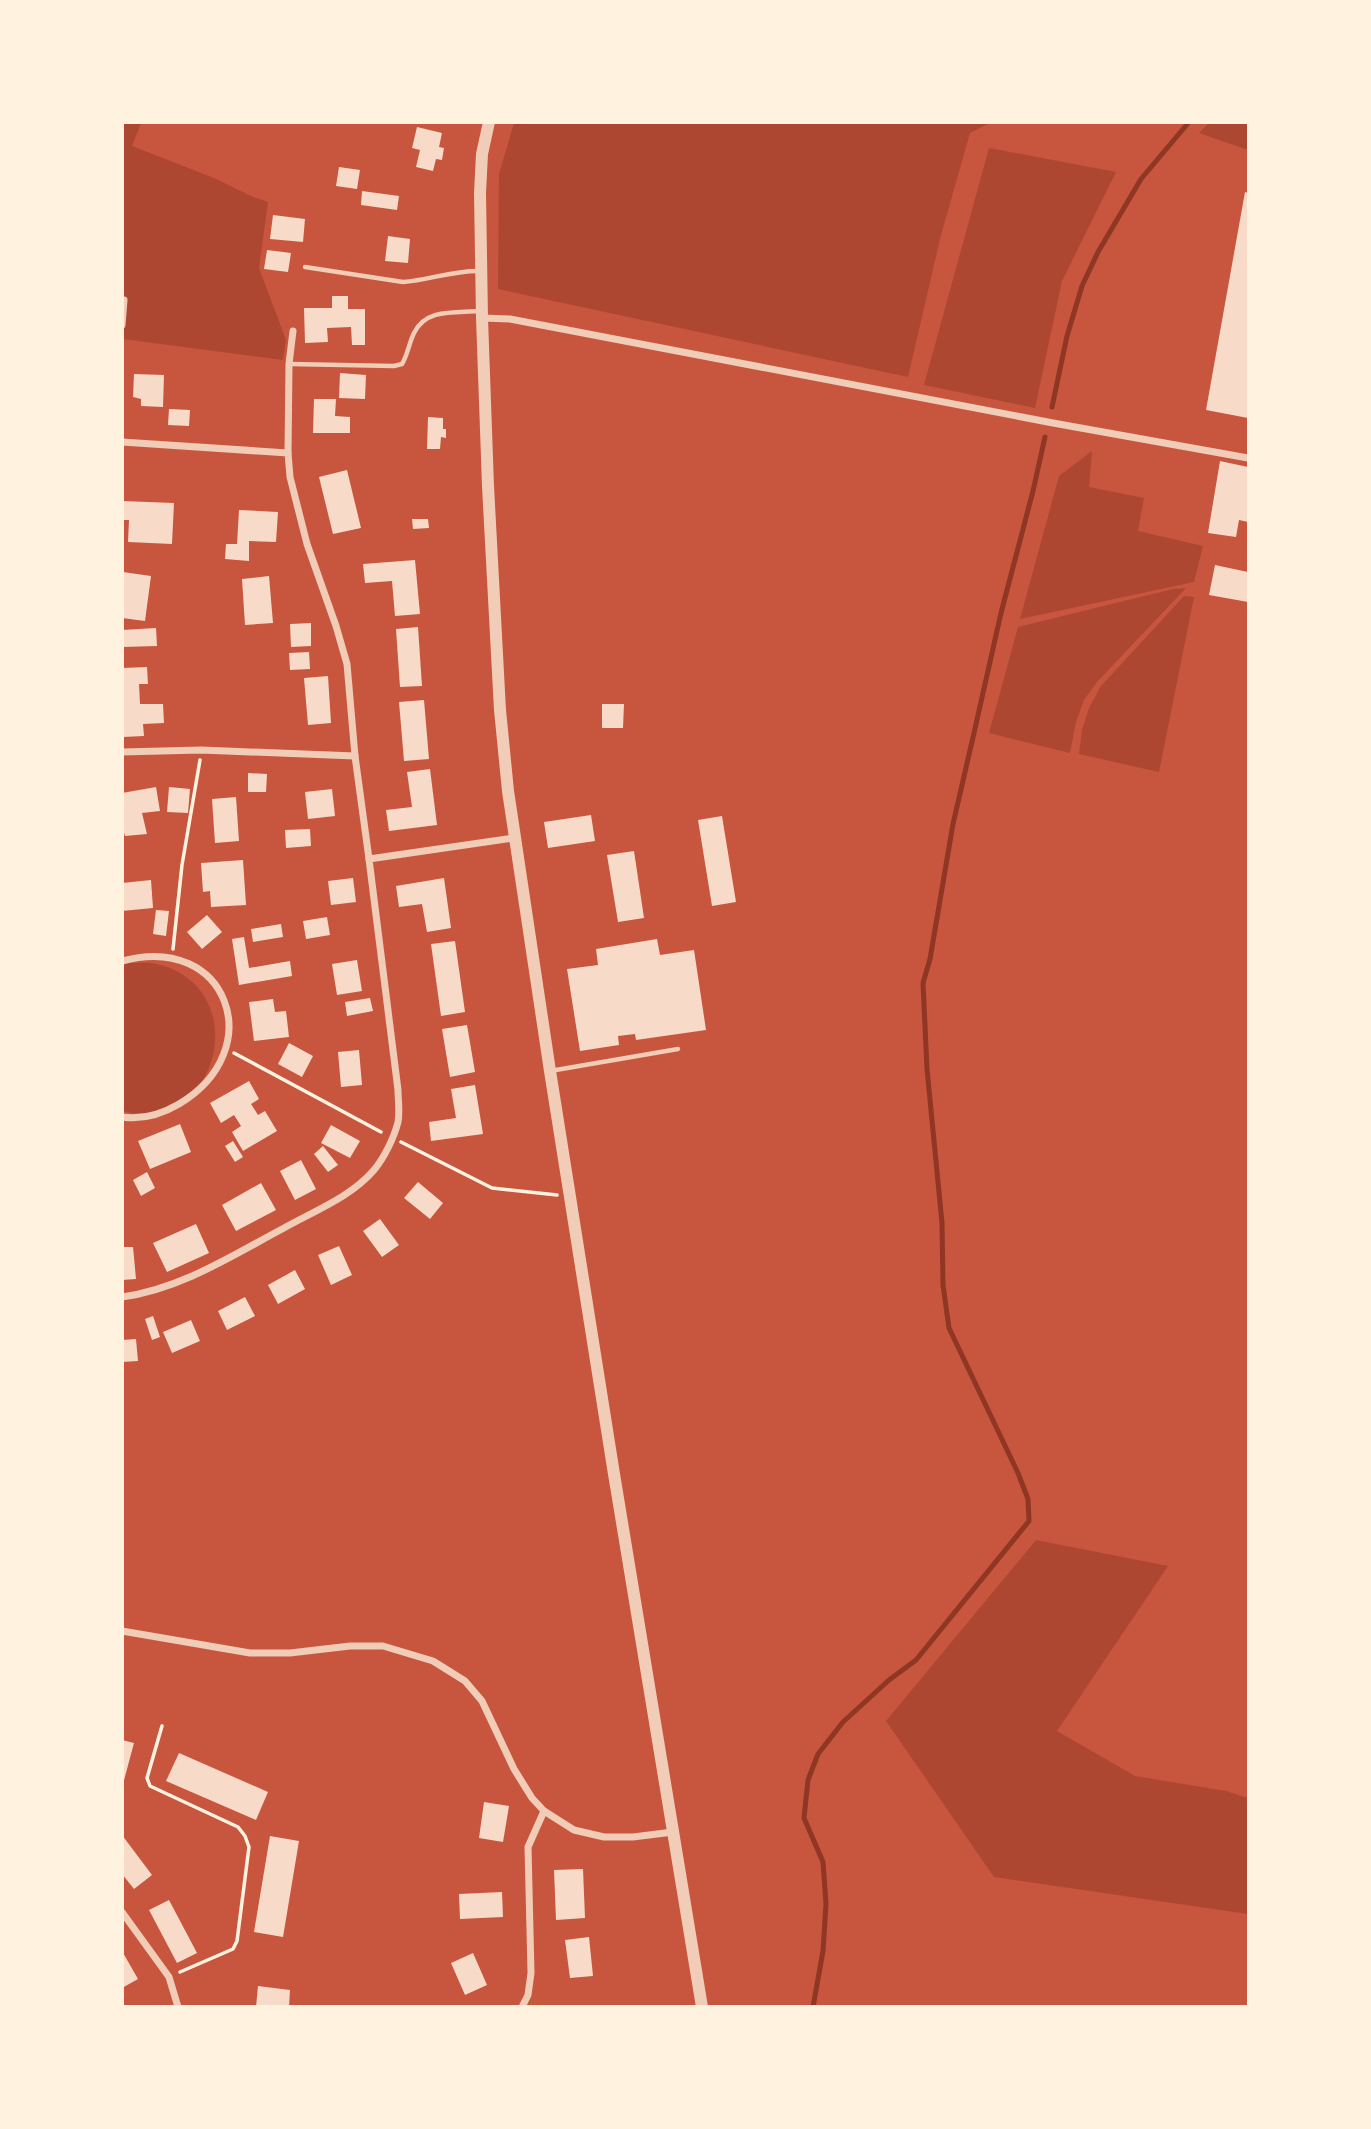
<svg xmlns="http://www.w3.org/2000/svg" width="1371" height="2129" font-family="'Alegreya Sans',sans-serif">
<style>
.green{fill:#ae4732}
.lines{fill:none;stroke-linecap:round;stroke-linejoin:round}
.stream{stroke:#8f3625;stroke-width:5}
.building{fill:#f7dbc8}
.path{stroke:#fff3e0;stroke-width:3.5}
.service{stroke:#f1ccb7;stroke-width:4.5}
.minor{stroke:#f1ccb7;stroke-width:7}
.tertiary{stroke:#f1ccb7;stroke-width:12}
</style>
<rect width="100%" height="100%" fill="#c8553d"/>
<g class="green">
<polygon points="123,123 141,123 132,146 214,178 253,197 268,202 259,268 286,340 283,360 123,339"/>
<polygon points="514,123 514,122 990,123 970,133 941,235 908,377 498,289 499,174"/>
<polygon points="1209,123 1248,123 1248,150 1199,133"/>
<polygon points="989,148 1116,172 1062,281 1035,408 924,385"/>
<polygon points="1092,451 1089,487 1144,498 1138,531 1203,546 1194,582 1020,619 1059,476"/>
<polygon points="1186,588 1097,682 1084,700 1076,722 1070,753 989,733 1018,627 1173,589"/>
<polygon points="1184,596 1194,597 1159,772 1079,754 1082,730 1089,708 1101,686"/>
<path d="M130,963C138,963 149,962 157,964C256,988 218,1136 123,1111V965Z"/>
<polygon points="1036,1540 1168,1566 1057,1731 1135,1776 1226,1791 1248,1798 1248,1914 994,1877 886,1721"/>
</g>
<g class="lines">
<g class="stream">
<polyline points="1052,407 1067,336 1082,286 1098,252 1141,179 1189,122"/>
<polyline points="813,2007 823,1951 826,1904 823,1862 804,1818 808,1780 818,1754 843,1722 889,1680 916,1660 1029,1521 1028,1499 1018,1473 949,1328 943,1285 942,1223 927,1069 923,983 930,959 953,824 974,733 1001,613 1033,491 1045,437"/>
</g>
</g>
<g class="building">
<polygon points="417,127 442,133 439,147 444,148 442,160 436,159 433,171 416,167 420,150 412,148"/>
<polygon points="339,167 360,170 357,189 336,186"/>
<polygon points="362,191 399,196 397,210 361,205"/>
<polygon points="1245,192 1248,193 1248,418 1206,410"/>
<polygon points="273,215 305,219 303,242 270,239"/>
<polygon points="388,236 410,239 408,263 385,261"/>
<polygon points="267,250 291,253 288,272 264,269"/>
<polygon points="332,296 348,296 348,309 365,309 365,345 352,345 351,327 327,328 328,342 305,343 304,308 332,308"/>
<polygon points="340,373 366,375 365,399 339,398"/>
<polygon points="134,374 164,375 163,407 141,406 141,399 133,397"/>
<polygon points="314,399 336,399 335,416 350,417 350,433 313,433"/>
<polygon points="169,409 190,410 189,426 168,425"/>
<polygon points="428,417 443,418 443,429 446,429 446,438 441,437 440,449 427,449"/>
<polygon points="1220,461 1248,467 1248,522 1239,520 1236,537 1208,533"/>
<polygon points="347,470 361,528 333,534 319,477"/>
<polygon points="122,501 174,503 172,544 128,542 129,520 122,520"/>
<polygon points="239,510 278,512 276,542 249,541 249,561 225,559 226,544 237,544"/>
<polygon points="412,519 428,519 429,528 413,529"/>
<polygon points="415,560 420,614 395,616 392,581 365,583 363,564"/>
<polygon points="1215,565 1248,572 1248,602 1209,595"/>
<polygon points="123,572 151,576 145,621 122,618"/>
<polygon points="269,576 273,623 245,625 242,579"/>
<polygon points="311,623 311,646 291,647 290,624"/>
<polygon points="418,627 422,686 400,687 396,629"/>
<polygon points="156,628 157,646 122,647 122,630"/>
<polygon points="309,652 310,669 290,670 289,653"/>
<polygon points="147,667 148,684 139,684 140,704 163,704 164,723 143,724 144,736 123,737 122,668"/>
<polygon points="328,676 331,723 308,725 304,678"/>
<polygon points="424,700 429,759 404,761 399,702"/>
<polygon points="602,704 624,704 623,728 602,728"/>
<polygon points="430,769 437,825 389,831 386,810 412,807 407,772"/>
<polygon points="248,773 267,774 266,792 248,792"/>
<polygon points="156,787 160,811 142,813 147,834 125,836 122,826 122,793"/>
<polygon points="169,787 190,789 188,813 167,812"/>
<polygon points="332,789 335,816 308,819 305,792"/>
<polygon points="236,797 239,841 215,843 212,799"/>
<polygon points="591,815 595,841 548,848 544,822"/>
<polygon points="722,816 736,902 712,906 698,820"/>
<polygon points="310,829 311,846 286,848 285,830"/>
<polygon points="634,851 644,918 618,922 607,855"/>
<polygon points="243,860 246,905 211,907 210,891 203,892 201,863"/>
<polygon points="353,878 356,902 331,905 328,881"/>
<polygon points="444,878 451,928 427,932 422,904 399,907 396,886"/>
<polygon points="151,880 153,908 122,911 122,883"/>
<polygon points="156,910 169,911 166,936 153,934"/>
<polygon points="207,915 222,932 202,949 187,932"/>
<polygon points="327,917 330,935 306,939 303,921"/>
<polygon points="281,924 283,937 253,942 251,929"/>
<polygon points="244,937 249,968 290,961 292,976 239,985 232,939"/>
<polygon points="657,939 660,955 694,950 706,1030 636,1040 635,1034 618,1036 619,1045 580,1051 567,969 598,965 596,949"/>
<polygon points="455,941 465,1012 441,1016 431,944"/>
<polygon points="357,960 362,991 337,995 332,964"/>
<polygon points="370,998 373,1011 347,1016 345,1002"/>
<polygon points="273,999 275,1012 286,1011 289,1037 254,1041 249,1002"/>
<polygon points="467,1025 475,1072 450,1077 442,1029"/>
<polygon points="289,1043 313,1056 302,1077 278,1064"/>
<polygon points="359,1050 362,1085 341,1087 338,1052"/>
<polygon points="249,1081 259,1099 251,1104 258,1115 265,1111 277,1131 243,1151 232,1132 241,1126 234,1115 221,1123 210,1103"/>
<polygon points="475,1085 483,1134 431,1141 429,1122 456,1118 451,1089"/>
<polygon points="180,1124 191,1152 150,1169 138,1141"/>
<polygon points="331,1125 360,1141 350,1158 321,1143"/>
<polygon points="233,1141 243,1157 235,1162 225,1146"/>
<polygon points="323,1146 338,1165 328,1172 314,1154"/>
<polygon points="301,1160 316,1189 295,1200 280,1171"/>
<polygon points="147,1172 155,1188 141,1196 133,1180"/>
<polygon points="418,1182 443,1203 430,1219 404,1198"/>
<polygon points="261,1183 276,1210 236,1231 222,1205"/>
<polygon points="380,1219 399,1245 382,1257 363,1231"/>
<polygon points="196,1224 209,1253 167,1272 153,1243"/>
<polygon points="339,1246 352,1275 331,1285 318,1255"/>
<polygon points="122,1247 133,1247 136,1279 122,1280"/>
<polygon points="295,1270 305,1289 278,1304 268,1285"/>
<polygon points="245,1297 255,1316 227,1330 218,1311"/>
<polygon points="153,1316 160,1337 152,1340 145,1319"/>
<polygon points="191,1320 200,1341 172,1353 163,1332"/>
<polygon points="136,1339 138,1361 122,1362 122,1340"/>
<polygon points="122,1740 134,1743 123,1784 122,1784"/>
<polygon points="179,1753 268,1792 256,1820 166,1781"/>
<polygon points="484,1802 509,1806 503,1842 479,1838"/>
<polygon points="122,1835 152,1875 134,1889 122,1874"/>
<polygon points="270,1836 299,1841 283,1937 254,1932"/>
<polygon points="583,1869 585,1918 556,1920 554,1870"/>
<polygon points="502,1892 503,1917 460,1919 459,1894"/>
<polygon points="169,1900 197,1953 177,1963 149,1910"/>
<polygon points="589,1937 593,1976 570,1978 565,1940"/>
<polygon points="122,1951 138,1979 122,1988"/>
<polygon points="473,1953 487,1985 465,1995 451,1963"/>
<polygon points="258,1986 290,1990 289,2007 256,2007"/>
</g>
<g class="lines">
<g class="path">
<polyline points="173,949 182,865 200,760"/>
<polyline points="234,1053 381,1132"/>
<polyline points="401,1142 492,1188 557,1195"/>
<polyline points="162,1726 147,1778 150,1786 238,1827 245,1836 249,1847 237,1941 233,1949 180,1972"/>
</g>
<g class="service">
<path d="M305,267L403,282C430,280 453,270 481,271"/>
<path d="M290,364L394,366L402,364C408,354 409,343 414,333C426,308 456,313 479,311"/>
<polyline points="550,1071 678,1049"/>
</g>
<g class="minor">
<polyline points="482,318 510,319 1053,423 1248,458"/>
<polyline points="122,325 124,300"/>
<polyline points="122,442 288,453 290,477 307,544 336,626 347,664 355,756 369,859"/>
<polyline points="288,453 289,364 293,331"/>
<polyline points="122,752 201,750 355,756"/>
<path d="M122,961C228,932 270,1050 179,1104C162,1114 142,1120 122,1117"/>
<path d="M122,1297C181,1289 233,1255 284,1228C314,1211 351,1197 374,1170C384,1158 394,1138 398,1122C400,1112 398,1100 398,1090L369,859L514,838"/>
<polyline points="122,1631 250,1653 290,1653 350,1646 383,1646 433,1661 465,1681 482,1701 514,1769 532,1798 544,1811 574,1830 604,1837 633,1837 673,1832"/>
<polyline points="122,1912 169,1977 178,2007"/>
<polyline points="522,2007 528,1995 531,1973 528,1847 544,1811"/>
</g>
<polyline class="tertiary" points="489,122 482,154 480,193 482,318 488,486 500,710 508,791 550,1071 614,1474 702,2007"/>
</g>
<rect width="1371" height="2129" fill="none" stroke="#fff3e0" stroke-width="248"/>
</svg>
